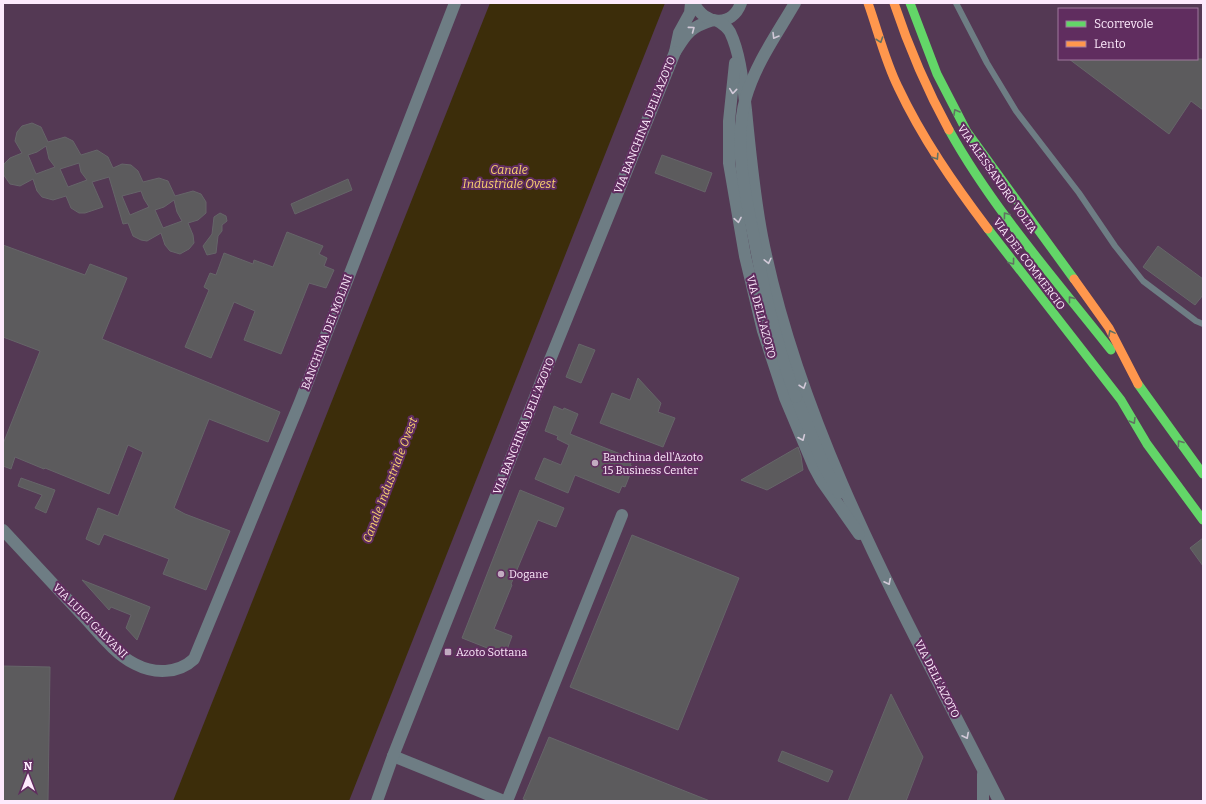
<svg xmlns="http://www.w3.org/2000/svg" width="1206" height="804" font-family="Bitter,serif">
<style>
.water{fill:#3c2d0a}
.building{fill:#5c5b5d;stroke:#666569;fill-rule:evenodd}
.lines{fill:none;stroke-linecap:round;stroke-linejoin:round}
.lane{stroke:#6e7d84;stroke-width:6}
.street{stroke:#6e7d84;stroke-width:12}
.fast{stroke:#63d668;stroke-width:9}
.slow{stroke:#ff974d;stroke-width:9}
.street-bridge{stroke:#6e7d84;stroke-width:12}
.oneway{stroke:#d2c9d8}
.oneway2{stroke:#617163}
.poi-dot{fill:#c2acc1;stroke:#602d5f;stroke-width:1.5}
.labels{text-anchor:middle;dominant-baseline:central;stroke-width:4;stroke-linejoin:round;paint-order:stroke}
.street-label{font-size:11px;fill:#fdeafc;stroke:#602d5f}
.poi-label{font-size:11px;fill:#fdeafc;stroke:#602d5f;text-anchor:start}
.water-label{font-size:12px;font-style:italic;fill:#fad26e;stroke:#602d5f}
</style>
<rect width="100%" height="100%" fill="#543954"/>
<polygon class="water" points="490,3 665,3 349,801 173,801"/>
<g class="building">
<polygon points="1069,59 1203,59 1203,110 1191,101 1169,134"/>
<path d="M32,123L41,127L48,142L65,137L73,141L81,155L97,150L108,157L113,168L122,164L131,165L138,171L143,182L159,178L168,181L175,196L193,191L201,194L206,202V213L198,220L188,223L193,235L194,243L189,249L180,254L170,251L165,245L161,233L147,241L141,240L133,236L128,223L123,224L109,177L92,182L103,207L85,213H79L71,208L66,196L53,200L42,197L37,191L33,179L20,186L10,184L3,174L4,164L10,158L22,153L15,141L17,132L22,126ZM46,146L49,159L55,167L36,174L28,155L37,152ZM79,163L81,172L87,180L68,187L60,169ZM141,191L144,199L149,207L130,215L122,196ZM174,200L177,212L182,221L163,228L155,210L164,207Z"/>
<polygon points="662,155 712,173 705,192 655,173"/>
<polygon points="348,179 352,190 295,214 291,204"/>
<polygon points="220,213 226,216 227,221 222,225 222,231 218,236 216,253 207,255 203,246 212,234 214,217"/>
<polygon points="287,232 323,246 319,254 327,258 324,266 334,270 326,288 309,283 281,354 244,340 255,311 234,302 211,358 185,347 209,290 204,287 210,273 216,275 224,253 253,264 254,260 273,267"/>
<polygon points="3,245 85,275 90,264 127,278 102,339 280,412 268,442 209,419 174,508 185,514 230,531 206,590 163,574 169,559 104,534 99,545 86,539 98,508 118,516 143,452 128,445 109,494 45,468 44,469 15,457 11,469 3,466 3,444 40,351 3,337"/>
<polygon points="1158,246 1203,279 1203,295 1195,305 1143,267"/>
<polygon points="579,344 595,350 581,383 566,377"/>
<polygon points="638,378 661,403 658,412 675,418 663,447 600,423 612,393 630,400"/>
<polygon points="554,406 563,410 564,408 578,414 570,434 633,459 630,465 633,467 625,487 622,486 619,493 575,475 568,493 535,479 544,458 561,465 569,445 557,439 558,436 545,431"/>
<polygon points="798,447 801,456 803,470 767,490 741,480"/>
<polygon points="21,478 55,490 46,513 35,508 42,495 18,486"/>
<polygon points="520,490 564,508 556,527 538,520 511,584 512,585 494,629 512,636 505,655 462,638"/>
<polygon points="632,535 739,578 678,730 570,687"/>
<polygon points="1203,538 1203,566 1190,548"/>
<polygon points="82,580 150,607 137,640 126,628 131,615 111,607 109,610"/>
<polygon points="3,666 50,667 48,801 3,801"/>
<polygon points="891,694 923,757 906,801 848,801"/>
<polygon points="549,737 710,801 529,801 523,799"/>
<polygon points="782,751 833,771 828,782 778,761"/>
</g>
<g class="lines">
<polyline class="lane" points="956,3 987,63 1016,111 1079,193 1115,246 1143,281 1196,321 1203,324"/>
<g class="street">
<path d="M691,3L690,13L679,33L675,52C687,32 691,27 713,20"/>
<path d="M694,3C704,25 732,28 741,3"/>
<path d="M718,21C723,24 727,27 730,32C741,55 743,86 746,110C750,152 754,194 762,236C802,438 907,619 999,801"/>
<polyline points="735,63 729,121 729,163 745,256 763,331 785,398 814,467 821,480 859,534"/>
<polyline points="796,397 823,464 839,493"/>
<path d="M3,530C30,559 57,588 84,617C99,633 115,654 135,664C154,674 178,674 194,659L300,402L455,3"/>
<polyline points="393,756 504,801"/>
<polyline points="377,801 393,756 541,382 675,52"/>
<polyline points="507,801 622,515"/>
<polyline points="983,801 983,774"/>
</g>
<g class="fast">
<polyline points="910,3 937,74 967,132 1074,279"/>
<path d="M949,130C993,209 1055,279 1111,350"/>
<polyline points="988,229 1121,400 1147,444 1203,520"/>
<polyline points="1138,384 1203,474"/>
</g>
<g class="slow">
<path d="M868,3C878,31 885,61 898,87C922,138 954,184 988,229"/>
<path d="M894,3C909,48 926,88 949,130"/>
<polyline points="1074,279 1109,328 1138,384"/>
</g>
<path class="street-bridge" d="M795,3C777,34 756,63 746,97C733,142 745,193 754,238C764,292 776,345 796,397"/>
</g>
<defs><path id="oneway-chevron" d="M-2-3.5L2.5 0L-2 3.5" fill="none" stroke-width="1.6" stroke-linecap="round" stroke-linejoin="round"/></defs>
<g class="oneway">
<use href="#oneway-chevron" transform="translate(692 29) rotate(-37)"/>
<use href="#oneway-chevron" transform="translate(775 36) rotate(121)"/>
<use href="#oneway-chevron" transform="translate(733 91) rotate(96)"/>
<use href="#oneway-chevron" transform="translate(738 220) rotate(80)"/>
<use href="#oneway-chevron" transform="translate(768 261) rotate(77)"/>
<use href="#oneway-chevron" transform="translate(803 386) rotate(71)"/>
<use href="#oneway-chevron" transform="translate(802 438) rotate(67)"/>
<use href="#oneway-chevron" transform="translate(888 582) rotate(63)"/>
<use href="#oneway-chevron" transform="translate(966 736) rotate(63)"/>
</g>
<g class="oneway2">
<use href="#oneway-chevron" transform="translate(880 40) rotate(71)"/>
<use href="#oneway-chevron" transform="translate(956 112) rotate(-119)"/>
<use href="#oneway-chevron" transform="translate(936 157) rotate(57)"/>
<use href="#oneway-chevron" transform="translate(1006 215) rotate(-127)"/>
<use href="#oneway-chevron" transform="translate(1012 262) rotate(53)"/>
<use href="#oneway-chevron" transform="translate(1071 299) rotate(-128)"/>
<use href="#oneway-chevron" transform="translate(1111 333) rotate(-118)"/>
<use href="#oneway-chevron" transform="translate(1133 421) rotate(59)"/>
<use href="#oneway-chevron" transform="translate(1180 443) rotate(-126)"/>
</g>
<g class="poi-dot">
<circle cx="595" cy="463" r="4"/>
<circle cx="501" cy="574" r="4"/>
<rect x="444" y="648" width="8" height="8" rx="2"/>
</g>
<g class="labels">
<g class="street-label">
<text transform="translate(645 125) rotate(-68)">VIA BANCHINA DELL'AZOTO</text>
<text transform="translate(997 179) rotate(55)">VIA ALESSANDRO VOLTA</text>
<text transform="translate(1029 264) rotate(53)">VIA DEL COMMERCIO</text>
<text transform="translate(761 317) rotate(75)">VIA DELL'AZOTO</text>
<text transform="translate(327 332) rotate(-69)">BANCHINA DEI MOLINI</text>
<text transform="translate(524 426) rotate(-68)">VIA BANCHINA DELL'AZOTO</text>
<text transform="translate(90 621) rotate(45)">VIA LUIGI GALVANI</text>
<text transform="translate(937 679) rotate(63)">VIA DELL'AZOTO</text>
</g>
<g class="poi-label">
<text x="603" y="457">Banchina dell'Azoto<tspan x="603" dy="13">15 Business Center</tspan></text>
<text x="509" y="574">Dogane</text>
<text x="456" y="652">Azoto Sottana</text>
</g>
<g class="water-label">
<text x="509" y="170">Canale<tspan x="509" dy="14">Industriale Ovest</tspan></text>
<text transform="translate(390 480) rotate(-69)">Canale Industriale Ovest</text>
</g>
</g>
<rect width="1206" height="804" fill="none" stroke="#fdeafc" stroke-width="8"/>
<rect x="1058" y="8" width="140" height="52" fill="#602d5f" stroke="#9f799e"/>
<rect x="1066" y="21" width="20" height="6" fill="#63d668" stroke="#9f799e"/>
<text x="1094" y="28" font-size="12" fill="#fdeafc">Scorrevole</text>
<rect x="1066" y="41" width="20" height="6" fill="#ff974d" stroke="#9f799e"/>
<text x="1094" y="48" font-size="12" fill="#fdeafc">Lento</text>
<g transform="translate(28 776)" stroke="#602d5f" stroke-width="3" paint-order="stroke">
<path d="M0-3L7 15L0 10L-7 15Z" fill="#fdeafc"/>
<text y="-6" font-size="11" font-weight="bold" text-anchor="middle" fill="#fdeafc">N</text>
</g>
</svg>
